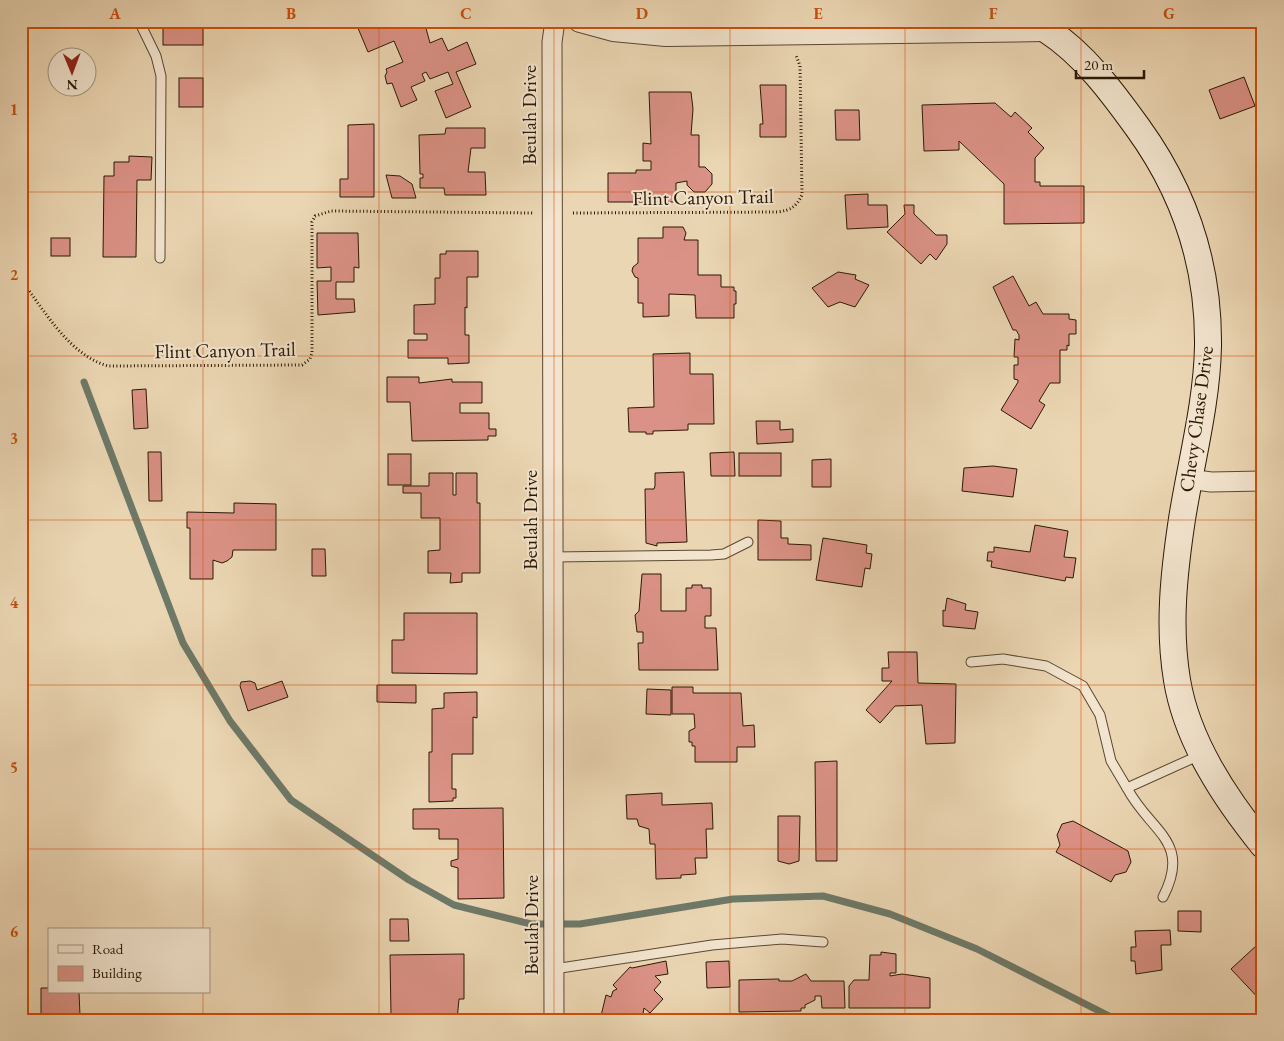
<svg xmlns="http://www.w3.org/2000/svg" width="1284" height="1041" font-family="'EB Garamond',serif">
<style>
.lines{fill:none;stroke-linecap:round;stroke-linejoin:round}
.stream{stroke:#6d7968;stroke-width:7}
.building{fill:#db9286;stroke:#2a1906}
.service-casing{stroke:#5a4831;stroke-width:11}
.minor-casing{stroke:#5a4831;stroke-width:21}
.tertiary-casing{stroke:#5a4831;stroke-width:24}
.secondary-casing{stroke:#2a1906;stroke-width:28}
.path{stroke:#2a1906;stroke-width:3;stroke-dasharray:1 2.5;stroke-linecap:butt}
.service{stroke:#f2e4ce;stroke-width:9}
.minor{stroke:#f2e4ce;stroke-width:19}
.tertiary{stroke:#f2e4ce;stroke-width:22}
.secondary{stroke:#f2e4ce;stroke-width:26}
.grid{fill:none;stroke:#cc4f0b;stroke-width:1;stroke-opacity:0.55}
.labels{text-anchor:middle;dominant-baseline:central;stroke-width:4;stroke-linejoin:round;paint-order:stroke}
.street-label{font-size:20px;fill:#2a1906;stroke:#f2e4ce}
.neatline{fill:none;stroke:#cc4f0b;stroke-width:2}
.grid-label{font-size:16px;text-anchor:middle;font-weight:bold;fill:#cc4f0b}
</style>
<rect width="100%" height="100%" fill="#ebd6b3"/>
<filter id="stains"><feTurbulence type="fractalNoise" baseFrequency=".004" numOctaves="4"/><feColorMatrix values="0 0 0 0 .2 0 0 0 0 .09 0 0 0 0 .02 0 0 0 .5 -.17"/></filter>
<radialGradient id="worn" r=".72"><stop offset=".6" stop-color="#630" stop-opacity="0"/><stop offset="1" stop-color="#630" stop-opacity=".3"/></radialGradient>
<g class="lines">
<polyline class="stream" points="84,382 183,643 230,721 291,800 409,880 454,905 531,924 580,924 733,899 823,896 890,914 977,949 1117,1020"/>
</g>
<g class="building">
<rect x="163" y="21" width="40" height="24"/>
<polygon points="355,21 424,21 430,43 442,38 448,51 467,42 476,64 456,72 471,107 446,118 435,91 453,84 448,72 430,79 426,72 422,74 425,81 411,87 417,100 401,107 392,83 387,84 385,76 387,72 386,69 403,62 394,41 368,52"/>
<polygon points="1244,77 1255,106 1220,119 1209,90"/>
<rect x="179" y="78" width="24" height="29"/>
<polygon points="760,85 786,85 786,137 760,137 760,124 763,124"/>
<polygon points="649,92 691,92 693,109 691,135 699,135 699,167 705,167 712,174 712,184 705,192 694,192 687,185 687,181 676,183 676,202 608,202 608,173 636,173 636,170 651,170 651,161 643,161 643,143 651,144"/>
<polygon points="995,103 1011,117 1015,112 1032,128 1028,132 1044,148 1035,158 1035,182 1040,182 1040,186 1084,186 1084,223 1004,224 1004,184 959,141 959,150 924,151 922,105"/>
<polygon points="835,110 859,110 860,140 836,140"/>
<polygon points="374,124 374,197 340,197 340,179 348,179 348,125"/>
<polygon points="446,128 485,128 485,148 471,148 468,172 485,172 486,195 445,195 444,188 420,188 420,178 423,178 423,174 420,174 419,135 445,134"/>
<polygon points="129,156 152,157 151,180 137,180 136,257 103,257 104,176 114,176 114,162 129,162"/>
<polygon points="386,175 400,176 412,184 416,198 392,198"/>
<polygon points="868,194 868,205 887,205 888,227 847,229 845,195"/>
<polygon points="904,205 914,205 914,214 936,235 947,235 947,244 936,260 930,254 921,264 887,232 905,214"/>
<polygon points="663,227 683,227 686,233 684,240 698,240 698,275 721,275 721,287 734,287 734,291 736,291 736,304 734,304 734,318 696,318 695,295 669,294 669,316 643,317 643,303 638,303 638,278 635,277 632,271 633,267 638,263 638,238 663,238"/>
<polygon points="317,233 358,233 359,268 354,267 354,282 336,282 336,299 354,299 355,312 318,315 317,281 331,281 331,267 317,268"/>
<rect x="51" y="238" width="19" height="18"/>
<polygon points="446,251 478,251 478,277 467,277 467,308 465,307 465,335 469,335 469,363 448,364 448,358 408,358 408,340 427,340 427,334 414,334 414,305 435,304 435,278 440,278 440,254 446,254"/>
<polygon points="838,272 856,275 855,279 869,285 855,307 840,302 828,307 812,288"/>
<polygon points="1013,276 1029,306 1036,302 1043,314 1069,314 1069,319 1076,320 1076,334 1069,334 1069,346 1067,345 1067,350 1060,350 1060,383 1050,383 1039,401 1045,405 1031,429 1001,410 1018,382 1018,380 1014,379 1014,365 1018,365 1018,357 1014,357 1015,339 1019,340 1019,335 1016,330 1013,330 993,287"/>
<polygon points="690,353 690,374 713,374 714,424 688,424 688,430 653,431 653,434 646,434 646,432 629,432 628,408 654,407 653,354"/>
<polygon points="387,377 419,377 419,383 452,379 452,382 482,382 482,403 460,403 460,413 489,413 489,429 496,429 496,436 488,436 488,440 412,441 410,402 387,402"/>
<polygon points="146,389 148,428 134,429 132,390"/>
<polygon points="756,421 780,421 780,430 793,429 793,442 757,444"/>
<polygon points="148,452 161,452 162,501 149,501"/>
<polygon points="734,452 735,476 711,476 710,453"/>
<rect x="739" y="453" width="42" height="23"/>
<rect x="388" y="454" width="23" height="31"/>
<polygon points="831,459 831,487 812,487 812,460"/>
<polygon points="993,466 1017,469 1013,497 962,491 964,468"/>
<polygon points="684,472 687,542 657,543 657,546 646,543 645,489 654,489 655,486 655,473"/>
<polygon points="429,473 453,473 453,495 456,495 456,473 477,473 477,503 480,503 480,573 462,573 462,582 450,583 451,573 428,573 428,551 440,550 440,518 421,518 421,493 403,493 403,486 429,486"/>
<polygon points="234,503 276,504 276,550 233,550 232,557 227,561 222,563 213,560 213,579 190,579 190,528 187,528 187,512 234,513"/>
<polygon points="758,520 781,521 781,538 788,538 788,544 811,545 811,560 758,560"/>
<polygon points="1035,525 1068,531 1064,557 1076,558 1073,578 1066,577 1065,581 991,567 992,561 987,561 988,552 994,552 994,547 1030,552"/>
<polygon points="823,538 867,545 866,553 872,554 870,569 865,568 862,587 816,580"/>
<polygon points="312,549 325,549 326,576 312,576"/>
<polygon points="642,574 661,574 661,611 686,611 686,588 692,588 692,585 702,585 702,588 711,588 711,616 705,616 705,628 716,628 718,670 639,670 638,643 643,643 643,632 637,632 635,615 639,611"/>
<polygon points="947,598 966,604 965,610 978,612 975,629 943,626 943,610 945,611"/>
<polygon points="404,613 477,613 477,674 392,673 392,640 404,640"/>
<polygon points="888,652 917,652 918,683 956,684 955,743 926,744 922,705 895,706 880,723 866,710 892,681 882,681 882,668 889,668"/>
<polygon points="250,681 255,683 257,690 282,681 288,697 248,711 240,686 241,682"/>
<polygon points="377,685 416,685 416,703 377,702"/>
<polygon points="672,687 693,687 693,693 741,693 743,726 754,725 755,747 737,747 737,762 695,762 695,746 692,746 692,742 689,742 689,731 695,728 694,714 672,714"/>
<polygon points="647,689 671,690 671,715 646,714"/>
<polygon points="477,692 477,718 473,717 473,754 452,754 452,789 456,789 456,798 453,798 453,801 429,802 429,752 432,752 432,709 444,708 444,693"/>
<polygon points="837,761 837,861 816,861 815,762"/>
<polygon points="662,793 662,805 712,803 713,829 706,829 707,858 695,858 696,874 681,875 681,878 656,879 655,844 650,844 649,829 639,826 637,819 627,819 626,795"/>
<polygon points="503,808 504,898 458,899 458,868 451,866 451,861 458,859 458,839 439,839 439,829 413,829 413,809"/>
<polygon points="778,816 800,816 799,861 789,864 778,861"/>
<polygon points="1073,821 1128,851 1131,862 1126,872 1115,875 1111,882 1056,852 1060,845 1057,835 1062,824"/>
<polygon points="1178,911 1201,911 1201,932 1178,931"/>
<polygon points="390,919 408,919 409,941 390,941"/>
<polygon points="1170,930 1171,945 1161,945 1162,970 1136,974 1135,961 1131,961 1131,947 1136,947 1135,931"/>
<polygon points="1257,945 1263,951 1263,1003 1231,969"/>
<polygon points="881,952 896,954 896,973 890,973 890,976 902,974 930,978 930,1008 849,1008 849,986 854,980 869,980 870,955 881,955"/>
<polygon points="464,954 464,999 459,999 457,1020 382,1020 382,1016 391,1016 390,955"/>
<polygon points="666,961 668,974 655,976 661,982 654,990 663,999 650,1013 644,1008 642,1020 600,1020 606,995 611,997 613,991 617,989 613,985 630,967 632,968"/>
<polygon points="729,961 730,987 707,988 706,962"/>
<polygon points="806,974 811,981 844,981 845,1008 822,1008 821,996 815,996 815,1000 805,1005 805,1008 801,1008 801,1011 739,1012 739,980 779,979 779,981 792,981"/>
<polygon points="41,988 49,988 49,992 79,992 80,1016 41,1016"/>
<polygon points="736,1016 736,1020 709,1020 709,1017"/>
</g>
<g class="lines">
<g class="service-casing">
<g id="service">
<polyline points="139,21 156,56 161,76 160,258"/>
<polyline points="553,557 711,555 724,554 748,542"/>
<polyline points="971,662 1003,659 1046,666 1083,686 1100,715 1111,761 1127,788"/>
<path d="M1163,897C1192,841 1150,832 1127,788L1200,755"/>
<polyline points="554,969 712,945 782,939 823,942"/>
</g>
</g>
<g class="minor-casing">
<g id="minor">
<polyline points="1189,479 1211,482 1263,481"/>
<polyline points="554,1020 552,42 555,21"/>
</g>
</g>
<g class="tertiary-casing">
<polyline id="tertiary" points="580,21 613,30 666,35 1047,30"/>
</g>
<g class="secondary-casing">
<path id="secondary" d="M1046,21L1047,30C1084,54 1112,92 1138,128C1185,193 1209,265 1208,346C1207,403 1191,462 1182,519C1174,572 1168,626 1177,680C1187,741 1225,798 1263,845"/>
</g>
<g class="path">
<path d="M573,213L778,212C791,210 796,207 802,195L800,66L796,55"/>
<path d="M21,280C45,311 69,355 108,366L302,365L310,359L312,353V222L315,216L331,211L533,213"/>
</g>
<use href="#service" class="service"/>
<use href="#minor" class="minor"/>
<use href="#tertiary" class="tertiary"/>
<use href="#secondary" class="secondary"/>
</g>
<path class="grid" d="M203,21V930M379,21V1020M554,21V1020M730,21V1020M905,21V1020M1081,21V1020M21,192H1263M21,356H1263M21,520H1263M21,685H1263M21,849H1263M203,992V1020"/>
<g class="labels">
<g class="street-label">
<text transform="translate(529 115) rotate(-90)">Beulah Drive</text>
<text transform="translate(703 197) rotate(-1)">Flint Canyon Trail</text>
<text transform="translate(225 350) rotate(-1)">Flint Canyon Trail</text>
<text transform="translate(1196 419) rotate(-82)">Chevy Chase Drive</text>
<text transform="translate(530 520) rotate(-90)">Beulah Drive</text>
<text transform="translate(531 925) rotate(-90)">Beulah Drive</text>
</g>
</g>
<rect width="1284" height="1041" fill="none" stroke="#ebd6b3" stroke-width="55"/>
<rect x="48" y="928" width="162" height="65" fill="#f2e4ce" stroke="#a2937e"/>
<rect x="58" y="945" width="25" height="8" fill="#f2e4ce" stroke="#a2937e"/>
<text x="92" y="954" font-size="15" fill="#2a1906">Road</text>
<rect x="58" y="966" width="25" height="15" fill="#db9286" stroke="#a2937e"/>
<text x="92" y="978" font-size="15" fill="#2a1906">Building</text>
<g transform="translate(72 72) rotate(179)"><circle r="24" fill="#f2e4ce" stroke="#a2937e"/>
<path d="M0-4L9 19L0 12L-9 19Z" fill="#8f2418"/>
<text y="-8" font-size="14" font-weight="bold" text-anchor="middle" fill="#2a1906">N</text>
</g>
<path d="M1076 70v8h68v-8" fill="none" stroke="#2a1906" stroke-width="2.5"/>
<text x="1084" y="70" font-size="15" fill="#2a1906" stroke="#f2e4ce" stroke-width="4" paint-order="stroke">20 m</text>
<rect x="28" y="28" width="1228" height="986" class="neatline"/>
<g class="grid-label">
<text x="115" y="19">A</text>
<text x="291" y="19">B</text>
<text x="466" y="19">C</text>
<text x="642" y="19">D</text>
<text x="818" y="19">E</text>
<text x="993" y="19">F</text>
<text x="1169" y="19">G</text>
<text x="14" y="115">1</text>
<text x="14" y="280">2</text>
<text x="14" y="444">3</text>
<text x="14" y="608">4</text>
<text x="14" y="773">5</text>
<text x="14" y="937">6</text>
</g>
<rect width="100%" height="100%" filter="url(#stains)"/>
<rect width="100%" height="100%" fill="url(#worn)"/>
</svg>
